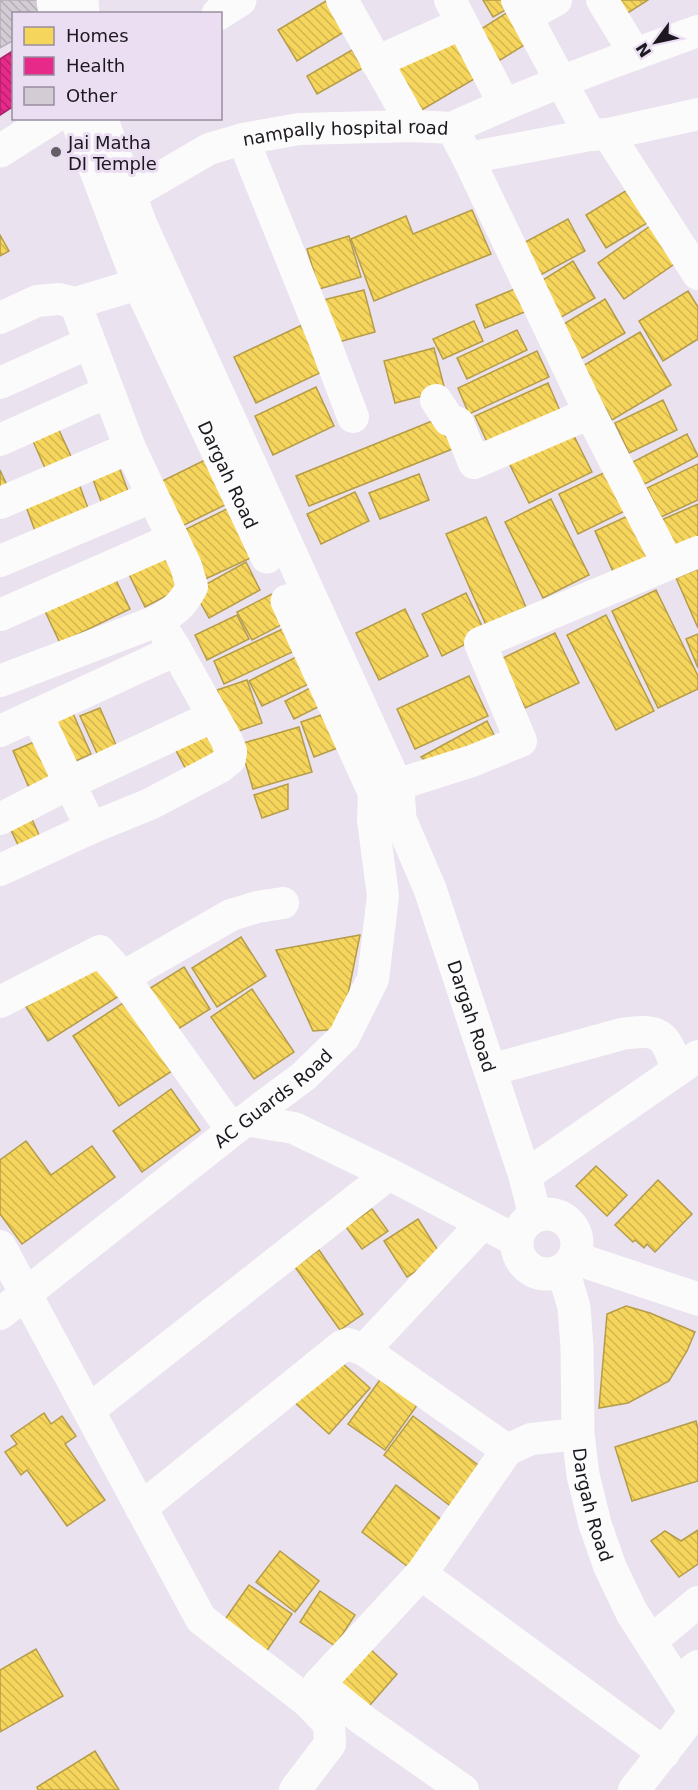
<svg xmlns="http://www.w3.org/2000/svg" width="698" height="1790" font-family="'DejaVu Sans',sans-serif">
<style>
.homes{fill:url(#homes-back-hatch);stroke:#b59c4a;stroke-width:1.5}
.health{fill:url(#health-back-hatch);stroke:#aa246a;stroke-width:1.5}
.building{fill:url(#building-back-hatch);stroke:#b6afb8;stroke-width:1.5}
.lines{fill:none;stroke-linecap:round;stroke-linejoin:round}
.minor{stroke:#fcfbfc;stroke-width:32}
.major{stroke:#fcfbfc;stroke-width:33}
.poi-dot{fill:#645f67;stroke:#ebdef2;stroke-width:2}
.labels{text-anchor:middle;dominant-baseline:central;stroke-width:6;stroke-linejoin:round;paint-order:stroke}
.street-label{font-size:18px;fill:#1c181f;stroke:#ebdef2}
.poi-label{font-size:18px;fill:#1c181f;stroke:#ebdef2;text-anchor:start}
</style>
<defs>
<pattern id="homes-back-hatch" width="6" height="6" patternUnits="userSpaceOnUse" patternTransform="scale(1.5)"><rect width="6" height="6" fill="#f6d55c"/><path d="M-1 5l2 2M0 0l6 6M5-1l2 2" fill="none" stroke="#d2b650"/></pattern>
<pattern id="health-back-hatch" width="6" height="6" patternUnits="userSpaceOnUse" patternTransform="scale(1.5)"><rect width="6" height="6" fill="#e7298a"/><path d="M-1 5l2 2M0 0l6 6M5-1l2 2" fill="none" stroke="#ba2270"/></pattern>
<pattern id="building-back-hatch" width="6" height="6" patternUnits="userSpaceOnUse" patternTransform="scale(1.5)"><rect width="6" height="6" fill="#d3ccd5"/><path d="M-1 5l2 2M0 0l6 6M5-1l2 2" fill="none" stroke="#b5aeb6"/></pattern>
</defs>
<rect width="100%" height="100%" fill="#eae2ee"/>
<g class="homes">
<polygon points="483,0 511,0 514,5 493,17"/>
<polygon points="613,0 648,0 623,16"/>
<polygon points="326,1 344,32 297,61 278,30"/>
<polygon points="514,8 534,39 497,62 478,31"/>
<polygon points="461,29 486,72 420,111 394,68"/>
<polygon points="352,50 363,68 317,94 307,76"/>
<polygon points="637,184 657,217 606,248 586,215"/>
<polygon points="472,210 491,254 374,301 351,239 406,216 413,234"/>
<polygon points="568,219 585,251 533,279 516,247"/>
<polygon points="657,221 683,258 624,299 598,263"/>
<polygon points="0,235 9,251 0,256"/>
<polygon points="349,236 361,277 319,289 307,249"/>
<polygon points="573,261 595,298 556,320 538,283"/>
<polygon points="517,288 527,311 485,328 476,305"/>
<polygon points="364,290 375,332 335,343 323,300"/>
<polygon points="688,291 698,307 698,339 663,361 639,321"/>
<polygon points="605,299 625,333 574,363 554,330"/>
<polygon points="474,321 483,341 443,359 433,339"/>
<polygon points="302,325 324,371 256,403 234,357"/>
<polygon points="517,330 527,350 467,379 457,358"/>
<polygon points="640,332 671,385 612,420 581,367"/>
<polygon points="434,348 445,390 395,403 384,361"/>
<polygon points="537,351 549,377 469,414 458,388"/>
<polygon points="548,383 561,413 489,446 475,416"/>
<polygon points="316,387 334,426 273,455 255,416"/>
<polygon points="663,400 677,430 629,453 615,423"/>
<polygon points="442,417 455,448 309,506 296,476"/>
<polygon points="568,424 592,472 529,503 505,455"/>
<polygon points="58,428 75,465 49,477 32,439"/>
<polygon points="687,434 698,456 639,487 627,465"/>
<polygon points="211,457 233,501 174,530 152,486"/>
<polygon points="698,464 698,500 661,517 647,488"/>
<polygon points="119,467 132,502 105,512 92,477"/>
<polygon points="612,469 631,508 578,534 559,494"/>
<polygon points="0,470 10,492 0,497"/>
<polygon points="419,474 429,500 380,519 369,493"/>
<polygon points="78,481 92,519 38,539 24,501"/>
<polygon points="355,492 369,521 321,544 307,514"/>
<polygon points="551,499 589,575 543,598 505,522"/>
<polygon points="237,504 261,553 197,583 174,535"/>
<polygon points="698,504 698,539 672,551 659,521"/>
<polygon points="630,515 651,560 615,576 595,531"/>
<polygon points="486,517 526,607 486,625 446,534"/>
<polygon points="166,547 185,586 145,607 125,566"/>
<polygon points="246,562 260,590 209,618 194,591"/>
<polygon points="698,569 698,628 676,578"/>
<polygon points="112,572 130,609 60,643 43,607"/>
<polygon points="656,590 698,676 698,689 658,708 612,611"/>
<polygon points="466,593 486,634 442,656 422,614"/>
<polygon points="272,594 287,622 252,640 237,612"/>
<polygon points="405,609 428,656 379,680 356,633"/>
<polygon points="237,615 249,639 207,660 195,635"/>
<polygon points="606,615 654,711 616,730 567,635"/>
<polygon points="291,625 301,648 224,684 214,661"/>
<polygon points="555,633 579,683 525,708 501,659"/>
<polygon points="698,634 698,668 686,639"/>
<polygon points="300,655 313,682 262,706 249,681"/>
<polygon points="469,676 488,716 415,749 397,709"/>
<polygon points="247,680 262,723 233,733 217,690"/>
<polygon points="316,685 326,703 294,719 285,701"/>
<polygon points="100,708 120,754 101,762 80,716"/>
<polygon points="71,709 91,754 67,765 47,720"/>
<polygon points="327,713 340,747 314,757 301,722"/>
<polygon points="487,721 495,737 432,767 421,757"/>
<polygon points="202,725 221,763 191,779 171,741"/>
<polygon points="299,727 312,772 253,789 240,744"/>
<polygon points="41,739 58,778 30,790 13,751"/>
<polygon points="288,784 288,809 262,818 254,795"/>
<polygon points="27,808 44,846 23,855 5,818"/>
<polygon points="360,935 341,1029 313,1031 276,950"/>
<polygon points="241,937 266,976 217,1007 192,968"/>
<polygon points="97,962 119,996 48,1041 26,1007"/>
<polygon points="184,967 210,1009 170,1034 144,992"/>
<polygon points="252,989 294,1052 254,1079 211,1017"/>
<polygon points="132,997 178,1067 119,1106 73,1036"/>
<polygon points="171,1089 200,1130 142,1172 113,1131"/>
<polygon points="26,1141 51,1175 92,1146 115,1177 22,1244 0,1214 0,1160"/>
<polygon points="596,1166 627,1195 607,1216 576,1186"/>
<polygon points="658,1180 692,1214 655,1252 647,1244 644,1248 635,1240 633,1242 615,1225"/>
<polygon points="372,1209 388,1231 362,1249 346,1227"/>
<polygon points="418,1219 441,1255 407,1277 384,1241"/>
<polygon points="319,1250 363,1314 340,1330 295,1267"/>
<polygon points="626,1306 650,1313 695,1332 687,1351 669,1381 628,1403 599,1408 607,1314"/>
<polygon points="333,1355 370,1388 329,1434 293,1401"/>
<polygon points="382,1377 418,1404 385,1450 348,1424"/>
<polygon points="44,1413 51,1424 62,1416 76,1436 65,1444 105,1500 67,1526 27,1470 21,1475 5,1452 17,1444 11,1436"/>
<polygon points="413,1416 482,1468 453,1508 384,1455"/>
<polygon points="696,1421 698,1429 698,1481 632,1501 615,1447"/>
<polygon points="396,1485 450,1526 415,1572 362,1532"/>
<polygon points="698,1530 698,1564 679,1577 651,1541 665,1531 681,1541"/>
<polygon points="280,1551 319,1581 295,1612 256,1582"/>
<polygon points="249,1585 292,1614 264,1655 221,1625"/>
<polygon points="320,1591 355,1615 335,1646 300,1622"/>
<polygon points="369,1648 397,1674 364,1712 335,1686"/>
<polygon points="36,1649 63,1696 0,1732 0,1670"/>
<polygon points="95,1751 119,1790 38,1790 37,1787"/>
</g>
<polygon class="health" points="14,50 14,106 0,115 0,59"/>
<polygon class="building" points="0,0 43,0 51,14 14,14 14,40 0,48"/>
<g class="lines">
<g class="minor">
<polyline points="342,0 413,126"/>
<polyline points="450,0 504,104"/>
<polyline points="517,0 590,135"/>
<polyline points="602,0 635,54"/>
<polyline points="527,16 556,0"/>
<polyline points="376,62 461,24"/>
<path d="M452,128C532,91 615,61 698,31"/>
<polyline points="608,134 698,274"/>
<polyline points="243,139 323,337 353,417"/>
<polyline points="468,158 590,413 668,564"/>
<path id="s1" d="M130,195L209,149L243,139L299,129L413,126L452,128L468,158L590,135L608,134L698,114"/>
<polyline points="0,318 37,301 59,299 75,303 139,284"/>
<polyline points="0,383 89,343"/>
<polyline points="436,400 449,420 458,423 474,463 590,413"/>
<polyline points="0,440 107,392"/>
<polyline points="0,503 130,448"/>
<polyline points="0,561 152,497"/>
<polyline points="0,615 173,539"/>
<path d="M0,681L157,621C174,612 183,604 192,587L186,566L130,448L75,303"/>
<polyline points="37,715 91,828"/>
<polyline points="0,731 176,650 166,634"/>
<polyline points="0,819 70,783 212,717"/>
<polyline points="0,870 91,828 150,804 220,767 230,759 231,751 226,739 176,650"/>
<polyline points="123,977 231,915 257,907 283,903"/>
<polyline points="0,1002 100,951 123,977 232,1130"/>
<path d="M490,1070L622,1034C660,1028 666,1034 677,1070"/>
<polyline points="245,1120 294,1128 389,1174 517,1241"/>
<polyline points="525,1176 698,1056"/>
<polyline points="0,1246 201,1619 307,1701"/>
<path id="s2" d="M0,1314L261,1108L304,1076L344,1037L373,979L383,896L373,820L374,792L472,761L521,741L480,643L698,552"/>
<polyline points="364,1350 507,1450"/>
<polyline points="89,1410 389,1174"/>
<polyline points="141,1508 342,1346 348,1344 364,1350 482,1224"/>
<polyline points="421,1574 664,1753"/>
<polyline points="651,1641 698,1602"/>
<polyline points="677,1683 698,1666"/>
<polyline points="319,1684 363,1720 463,1790"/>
<polyline points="295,1790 330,1744 329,1724 307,1701 319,1684 421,1574 507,1450 531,1439 578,1434"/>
<polyline points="634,1790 695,1712"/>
</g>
<g class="major">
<polyline points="53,0 55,14"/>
<polyline points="82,0 83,14"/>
<polyline points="218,14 240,0"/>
<path id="s3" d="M76,118L139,284L267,557"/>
<path id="s4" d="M101,118L141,225L398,789L400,819L430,889L525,1176L535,1216"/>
<polyline points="0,151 52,118"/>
<polyline points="287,601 374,792 398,817"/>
<circle cx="547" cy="1244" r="30"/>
<polyline points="574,1258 698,1299"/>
<path id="s5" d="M563,1270L574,1307L577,1347L578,1434L583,1475L595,1524L610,1567L632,1613L698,1716"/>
</g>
</g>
<circle class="poi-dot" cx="56" cy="152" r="6"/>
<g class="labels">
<g class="street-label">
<text stroke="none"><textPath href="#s1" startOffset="230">nampally hospital road</textPath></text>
<text stroke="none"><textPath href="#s3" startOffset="388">Dargah Road</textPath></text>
<text stroke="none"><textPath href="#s4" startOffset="974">Dargah Road</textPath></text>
<text stroke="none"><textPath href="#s2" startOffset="348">AC Guards Road</textPath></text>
<text stroke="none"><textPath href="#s5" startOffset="238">Dargah Road</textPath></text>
</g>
<g class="poi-label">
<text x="68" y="142">Jai Matha<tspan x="68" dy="21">DI Temple</tspan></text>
</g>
</g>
<rect x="12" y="12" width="210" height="108" fill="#ebdef2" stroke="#988f9e" stroke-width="1.5"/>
<rect x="24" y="27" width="30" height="18" fill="#f6d55c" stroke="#988f9e" stroke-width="1.5"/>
<text x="66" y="42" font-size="18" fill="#1c181f">Homes</text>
<rect x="24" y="57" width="30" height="18" fill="#e7298a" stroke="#988f9e" stroke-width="1.5"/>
<text x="66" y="72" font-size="18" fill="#1c181f">Health</text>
<rect x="24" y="87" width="30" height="18" fill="#d3ccd5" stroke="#988f9e" stroke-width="1.5"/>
<text x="66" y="102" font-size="18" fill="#1c181f">Other</text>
<g transform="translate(656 42) rotate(237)" stroke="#ebdef2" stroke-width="4.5" paint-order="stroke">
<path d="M0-4.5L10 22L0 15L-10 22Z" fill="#1c181f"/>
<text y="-9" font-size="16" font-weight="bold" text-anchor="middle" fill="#1c181f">N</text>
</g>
</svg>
